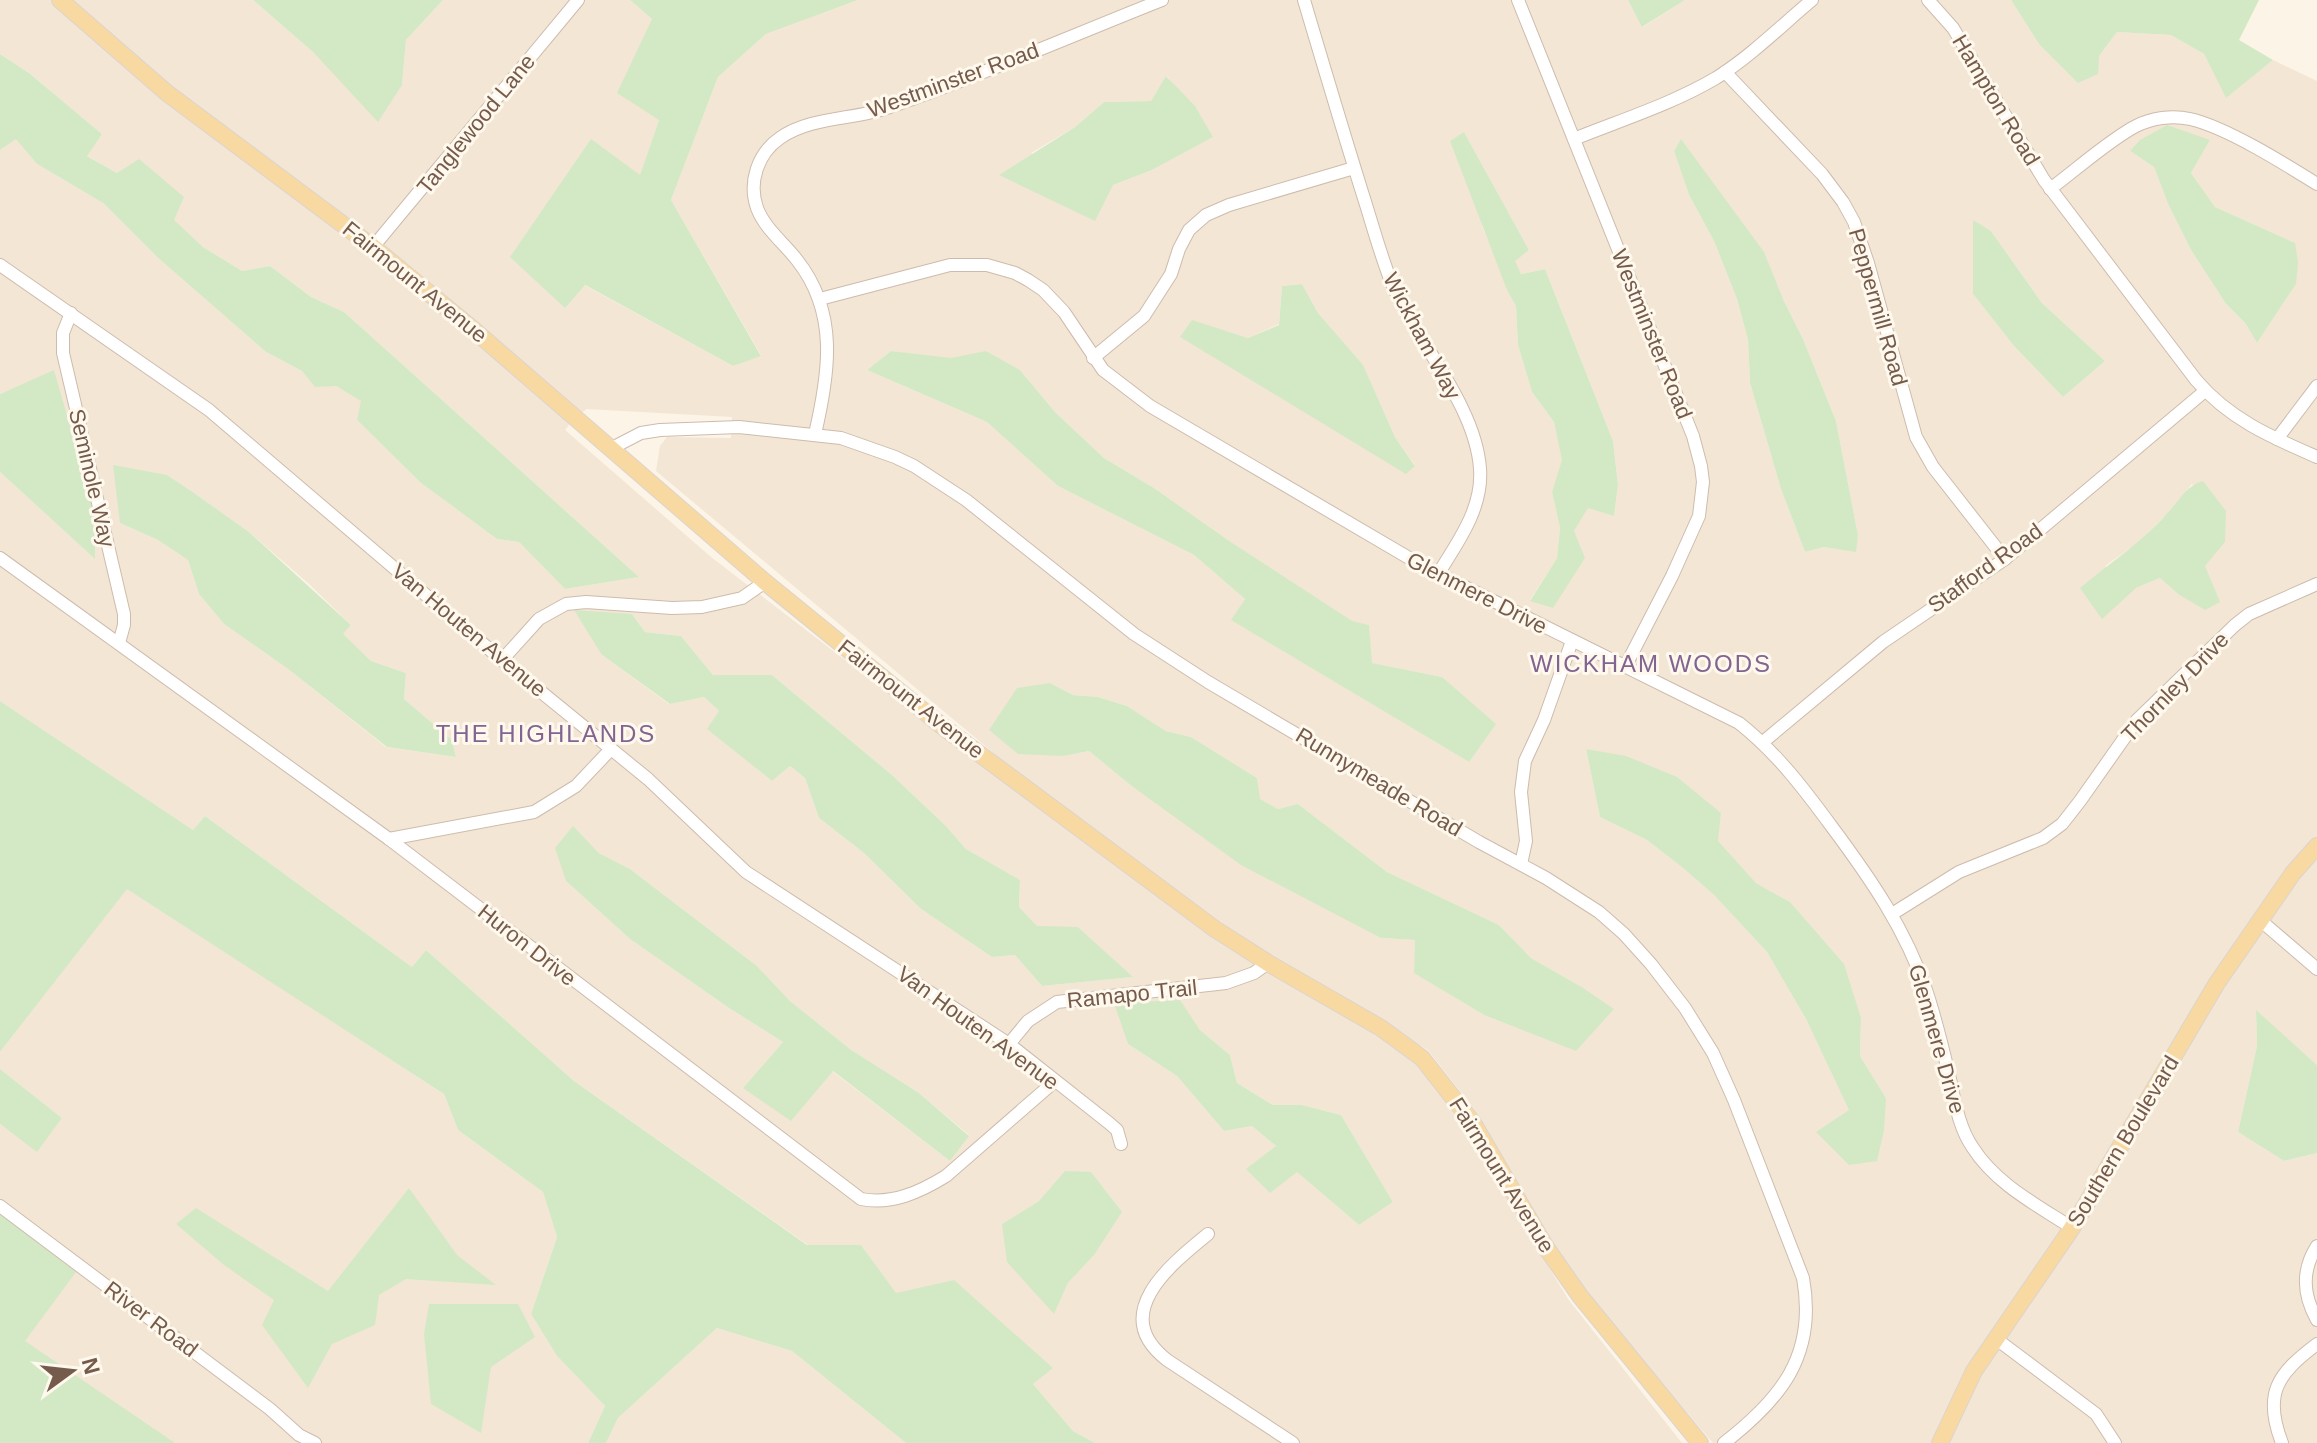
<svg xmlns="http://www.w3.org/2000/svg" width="2317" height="1443" font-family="Helvetica,sans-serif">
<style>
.residential{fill:#f3e6d5;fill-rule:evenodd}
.green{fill:#d3e9c5}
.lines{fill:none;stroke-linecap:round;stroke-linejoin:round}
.minor-casing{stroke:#cdbcad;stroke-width:14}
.major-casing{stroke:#dbd4d0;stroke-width:18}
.minor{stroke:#fff;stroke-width:12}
.major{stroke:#f8d9a2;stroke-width:16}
.labels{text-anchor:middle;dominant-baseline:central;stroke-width:6;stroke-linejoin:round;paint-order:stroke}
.street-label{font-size:22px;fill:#755b4c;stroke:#fef8ed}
.neighbourhood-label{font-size:24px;letter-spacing:2px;fill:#826491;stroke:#fef8ed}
</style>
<rect width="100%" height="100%" fill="#fcf4e7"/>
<g class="residential">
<path d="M0,0H253L314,53L402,85L406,40L443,0H630L652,19L659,120L640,176L564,308L584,285L733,366L761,355L671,200L718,77L766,34L858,0H1628L1643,27L1685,0H2011L2039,44L2099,56L2117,32L2171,35L2204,54L2226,97L2273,60L2317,81V1065L2256,1011L2257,1046L2238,1132L2284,1161L2317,1153V1443H1713L1611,1323L1557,1251L1470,1104L1428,1050L1246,940L1107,840L1008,765L656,471L660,446L667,437L731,438L732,417L587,409L576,416L565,430L711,557L939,732L1388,1038L1418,1064L1467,1130L1568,1299L1682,1443H1095L1073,1431L1033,1384L1052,1368L895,1293L861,1245H808L574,1081L426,950L412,967L205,816L193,830L0,701V472L94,558L54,371L0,394V150L16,138L37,164L103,203L157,257L266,352L302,371L315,386H336L362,401L357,420L421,483L497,539L519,542L565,589L639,577L344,312L311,297L270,266L242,271L203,247L117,173L86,155L102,134L29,73L0,54ZM1167,76L1212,137L1152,170L1113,185L1031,153L1075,127L1104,102L1151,101ZM1464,132L1529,250L1514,261L1521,274L1545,269L1613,441L1618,485L1614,516L1588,507L1574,531L1553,608L1530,600L1557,558L1560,528L1552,492L1563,460L1554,422L1532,392L1518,345L1516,306L1482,226ZM1681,140L1724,201L1783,299L1803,339L1836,421L1858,535L1855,551L1824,547L1805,552L1781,489L1750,383L1748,340L1737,299L1714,241L1689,195L1674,151ZM2210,140L2191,173L2215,207L2295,243L2296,284L2257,343L2245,323L2226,304L2191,250L2168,204L2154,167L2130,151ZM1973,221L1991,231L2042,303L2105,361L2063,397L2014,346L1973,294ZM1302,284L1318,313L1363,366L1395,437L1415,465L1193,321L1248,338L1279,324L1282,286ZM891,351L1020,370L1055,412L1104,458L1154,488L1228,540L1352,622L1369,625L1371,663L1442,677L1469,762L1232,620L1245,599L1194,555L1058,486L987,422L867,370ZM167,475L249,532L309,584L351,625L342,634L371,661L406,673L404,699L452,740L456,757L386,747L288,669L224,624L199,594L188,560L158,540L120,523ZM2192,484L2225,542L2178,594L2160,578L2136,588L2105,566L2136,544L2166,515ZM632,614L645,632L681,636L713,675H772L892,775L946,826L966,849L1020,880L1019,907L1037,927H1078L1132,977L1042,986L1015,955L992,957L921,909L864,853L819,818L805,778L790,766L772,781L708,729L719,711L704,697L669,704L602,655ZM1050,683L1073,695L1098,697L1127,706L1166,731L1191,737L1257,778L1259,799L1278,809L1298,804L1387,872L1499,925L1531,958L1580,986L1575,1050L1484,1015L1415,973V940L1381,938L1322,905L1129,784L1089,751L1064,756ZM1586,749L1721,813L1717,841L1756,883L1790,902L1861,1018L1860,1056L1886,1098L1816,1133L1850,1111L1806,1019L1767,952L1714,895L1683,868L1647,840L1600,817ZM573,827L599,853L630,869L757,966L790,1001L850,1049L919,1093L969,1135L950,1161L832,1071L743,1088L783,1042L729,1008L630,939L566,881ZM1179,1000L1200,1030L1230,1055L1237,1083L1273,1105H1302L1341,1115L1393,1202L1359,1225L1296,1171L1277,1147L1252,1126L1224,1131L1177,1076L1128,1044L1123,1025ZM1039,1201L1094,1255L1068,1283L1054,1313L1002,1224Z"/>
<polygon points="127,888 444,1094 458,1130 543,1192 557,1237 531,1314 557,1356 605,1406 588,1443 30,1443 0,1371 75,1272 0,1214 0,1124 37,1151 62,1118 0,1069 0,1052"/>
<polygon points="717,1328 792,1351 906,1443 606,1443 618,1418"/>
</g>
<g class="green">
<polygon points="253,0 443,0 406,40 402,85 378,122 314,53"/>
<polygon points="630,0 858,0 766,34 718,77 671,200 761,356 733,366 585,285 565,308 510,257 591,139 640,175 659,120 617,93 652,19"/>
<polygon points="1628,0 1685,0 1642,27"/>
<polygon points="2011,0 2259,0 2239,40 2273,60 2226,98 2204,54 2171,35 2117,32 2099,56 2098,74 2078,83 2039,44"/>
<polygon points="0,54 29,73 102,134 87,156 117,173 139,159 184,197 174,220 203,247 242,271 270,266 311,297 344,312 639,577 565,589 519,542 497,539 421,483 357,420 361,401 336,386 315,387 302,371 266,352 157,257 103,203 37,164 16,139 0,150"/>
<polygon points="1166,76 1195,106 1213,137 1152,170 1113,185 1095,221 999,175 1075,127 1104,102 1151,101"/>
<polygon points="2167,125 2210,140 2191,173 2215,207 2295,243 2298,262 2296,284 2257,343 2245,323 2226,304 2191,250 2168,204 2154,167 2130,151 2140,140"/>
<polygon points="1464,132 1529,250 1515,261 1521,274 1545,269 1613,441 1618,485 1614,516 1588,508 1574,531 1585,558 1553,608 1530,601 1557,558 1560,528 1552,492 1562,460 1554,422 1532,392 1518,345 1516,306 1507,290 1450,141"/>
<polygon points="1681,139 1764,252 1783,299 1803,339 1836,421 1858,535 1856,552 1824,547 1805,552 1781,489 1750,383 1748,340 1737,299 1714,241 1689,195 1674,151"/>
<polygon points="1973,220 1991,231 2042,303 2105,361 2063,397 2014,346 1973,294"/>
<polygon points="1302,284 1318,313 1363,365 1395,437 1415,466 1406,474 1180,337 1192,320 1248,338 1279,325 1282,286"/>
<polygon points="891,351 951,358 986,351 1020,370 1055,412 1104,458 1154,488 1228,540 1352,621 1369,625 1372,663 1442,677 1496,724 1469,762 1231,620 1245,599 1194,555 1058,486 987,422 867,370"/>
<polygon points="54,370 95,513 95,559 0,472 0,394"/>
<polygon points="113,465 167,475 191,491 249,532 351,625 343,634 371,661 406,673 404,699 452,740 456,757 387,747 288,669 224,624 199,594 188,560 158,540 120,523"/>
<path d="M2203,481L2226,511L2225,542L2205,566L2220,602L2205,610L2178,594L2160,578L2136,588L2102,619L2080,588C2111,562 2145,540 2171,509C2181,497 2188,485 2203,481Z"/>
<polygon points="574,610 632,614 645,632 681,636 713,675 772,675 892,775 946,826 966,849 1020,880 1019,907 1037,926 1078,927 1133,977 1042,986 1015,955 992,957 921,909 864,853 819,818 805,778 790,766 772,781 707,729 719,711 704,697 670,704 602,655"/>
<polygon points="1050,683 1073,695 1098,697 1127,706 1166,731 1191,737 1257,778 1260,799 1278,809 1298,804 1387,872 1499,925 1531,958 1580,986 1614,1009 1576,1051 1484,1015 1414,973 1415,940 1381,938 1241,865 1129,784 1089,751 1064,756 1018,754 989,730 1017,688"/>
<polygon points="0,701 193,830 205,816 412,967 426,950 574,1081 807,1245 861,1245 896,1293 954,1280 1053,1368 1033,1384 1073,1431 1095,1443 906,1443 792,1351 717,1328 618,1418 606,1443 588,1443 605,1406 557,1356 531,1314 557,1237 543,1192 458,1130 444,1094 127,889 0,1052"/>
<polygon points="1586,749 1626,756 1677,777 1721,813 1718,841 1756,883 1790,902 1844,964 1861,1018 1860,1056 1886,1098 1884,1130 1877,1161 1849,1165 1816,1132 1849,1110 1806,1019 1767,952 1714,895 1683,868 1647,840 1600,817"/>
<polygon points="573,826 599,853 630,869 757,966 790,1001 850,1049 919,1093 969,1136 950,1161 833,1071 791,1121 743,1088 783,1042 729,1008 630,939 566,881 555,848"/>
<polygon points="1180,1000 1200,1030 1230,1055 1237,1083 1273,1105 1302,1105 1341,1115 1393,1202 1359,1225 1297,1172 1270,1193 1246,1169 1276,1146 1252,1126 1224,1131 1177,1076 1128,1044 1114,1003"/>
<polygon points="2256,1010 2317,1065 2317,1153 2284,1161 2238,1132 2257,1046"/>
<polygon points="0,1069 62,1118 37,1152 0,1124"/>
<polygon points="1065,1171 1091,1172 1122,1212 1094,1255 1068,1283 1054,1314 1007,1262 1002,1224 1039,1201"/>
<polygon points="409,1188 457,1255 496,1285 406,1279 379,1295 375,1325 332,1344 308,1388 262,1325 274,1300 224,1265 176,1224 196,1208 328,1291"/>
<polygon points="0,1214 76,1272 25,1341 175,1443 0,1443"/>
<polygon points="429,1304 518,1304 535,1337 491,1367 481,1433 431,1404 424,1334"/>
</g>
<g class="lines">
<g class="minor-casing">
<g id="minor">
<path d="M1304,0C1323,64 1342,128 1362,192C1372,223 1380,254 1392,284C1417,342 1476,406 1480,469C1483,508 1458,542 1438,574"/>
<polyline points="1518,0 1693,436 1701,466 1703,482 1699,516 1672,576 1625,667"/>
<path d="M1928,0L1953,28L2044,180L2196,380C2229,419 2271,437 2317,457"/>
<polyline points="1725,72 1822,174 1843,202 1854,222 1868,263 1916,437 1933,467 2005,559"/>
<path d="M1574,139C1621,120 1672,104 1716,78C1751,56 1781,26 1812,0"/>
<path d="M2050,189C2076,170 2109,140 2136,126C2152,118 2172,115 2190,119C2226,127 2285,164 2317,184"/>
<polyline points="373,247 578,0"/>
<polyline points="0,265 209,410 502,660 648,779 746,872 1009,1044 1109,1123 1117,1130 1121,1144"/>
<path d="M820,299L950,265H987L1015,273L1028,280L1043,290L1064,312L1103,370L1150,406L1421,565L1739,723C1777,753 1804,789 1832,827C1870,878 1906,930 1926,990C1936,1019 1943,1049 1950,1079C1955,1102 1959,1128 1973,1148C1996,1184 2037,1205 2072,1228"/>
<polyline points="71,313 63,333 63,353 124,614 124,625 119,643"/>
<polyline points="1093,358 1144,316 1171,274 1179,249 1189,230 1206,215 1229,205 1354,168"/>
<path d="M815,434C829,374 839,313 797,260C784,243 765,229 757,208C748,182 758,153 780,138C811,116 856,120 890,107C982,75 1071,36 1162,0"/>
<polyline points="2277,439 2317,386"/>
<path d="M612,448L641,433L660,430L739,427L841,438L895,457L914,466L966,500L1134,634L1208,682L1479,842L1546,878L1599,912L1624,934L1651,964L1685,1008L1713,1053L1734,1100L1803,1278C1817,1355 1781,1399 1724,1443"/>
<path d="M0,558L389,839L861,1199C892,1205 920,1192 946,1176L1054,1082"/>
<polyline points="502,660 539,619 566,604 586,602 672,608 702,607 742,598 765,582"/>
<polyline points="1763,742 1883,642 2005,559 2205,391"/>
<polyline points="389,839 534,812 576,786 611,749"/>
<polyline points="1521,864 1526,841 1521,792 1525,761 1544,720 1572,641"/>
<polyline points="1892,914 1959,872 2043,838 2062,824 2080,801 2137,720 2235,625 2249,614 2317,584"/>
<polyline points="2260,920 2317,969"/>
<polyline points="1009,1044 1028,1021 1057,1002 1226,983 1254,973 1268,963"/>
<polyline points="0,1206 270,1409 299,1435 315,1443"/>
<path d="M1208,1234C1170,1265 1108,1314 1167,1360L1293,1443"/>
<path d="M2317,1246C2301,1271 2303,1295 2317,1320"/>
<polyline points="1995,1338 2096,1414 2115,1443"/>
<path d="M2282,1443C2263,1394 2277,1374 2317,1344"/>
</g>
</g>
<g class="major-casing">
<g id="major">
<polyline points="60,0 167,93 373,247 475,331 765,582 942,726 1215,929 1268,963 1381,1028 1422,1058 1473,1123 1545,1246 1580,1296 1700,1443"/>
<polyline points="1940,1443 1974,1371 2072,1228 2217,983 2293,873 2317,846"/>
</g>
</g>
<use href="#minor" class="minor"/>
<use href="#major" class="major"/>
</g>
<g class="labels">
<g class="street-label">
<text transform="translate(953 80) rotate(-20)">Westminster Road</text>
<text transform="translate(1996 100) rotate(59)">Hampton Road</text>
<text transform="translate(476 124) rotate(-51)">Tanglewood Lane</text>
<text transform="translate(415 282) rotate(39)">Fairmount Avenue</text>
<text transform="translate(1878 307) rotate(74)">Peppermill Road</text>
<text transform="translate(1652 334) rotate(68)">Westminster Road</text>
<text transform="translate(1422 336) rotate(62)">Wickham Way</text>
<text transform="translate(92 478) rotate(77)">Seminole Way</text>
<text transform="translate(1985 568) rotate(-36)">Stafford Road</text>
<text transform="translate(1477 593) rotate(27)">Glenmere Drive</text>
<text transform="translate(469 630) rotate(40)">Van Houten Avenue</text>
<text transform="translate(2175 687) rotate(-46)">Thornley Drive</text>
<text transform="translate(911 699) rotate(38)">Fairmount Avenue</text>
<text transform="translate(1379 782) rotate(31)">Runnymeade Road</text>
<text transform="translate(527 945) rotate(38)">Huron Drive</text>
<text transform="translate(1132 994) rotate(-6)">Ramapo Trail</text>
<text transform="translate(978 1028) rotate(36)">Van Houten Avenue</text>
<text transform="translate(1937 1039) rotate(74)">Glenmere Drive</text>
<text transform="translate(2123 1141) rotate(-59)">Southern Boulevard</text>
<text transform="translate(1502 1175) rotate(58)">Fairmount Avenue</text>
<text transform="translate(151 1319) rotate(37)">River Road</text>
</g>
<g class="neighbourhood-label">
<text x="1651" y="663">WICKHAM WOODS</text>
<text x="546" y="733">THE HIGHLANDS</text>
</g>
</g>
<g transform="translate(72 1371) rotate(75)" stroke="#fef8ed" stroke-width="6" paint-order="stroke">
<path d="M0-6L14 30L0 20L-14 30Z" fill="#755b4c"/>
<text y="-12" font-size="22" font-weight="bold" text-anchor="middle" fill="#755b4c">N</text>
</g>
</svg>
